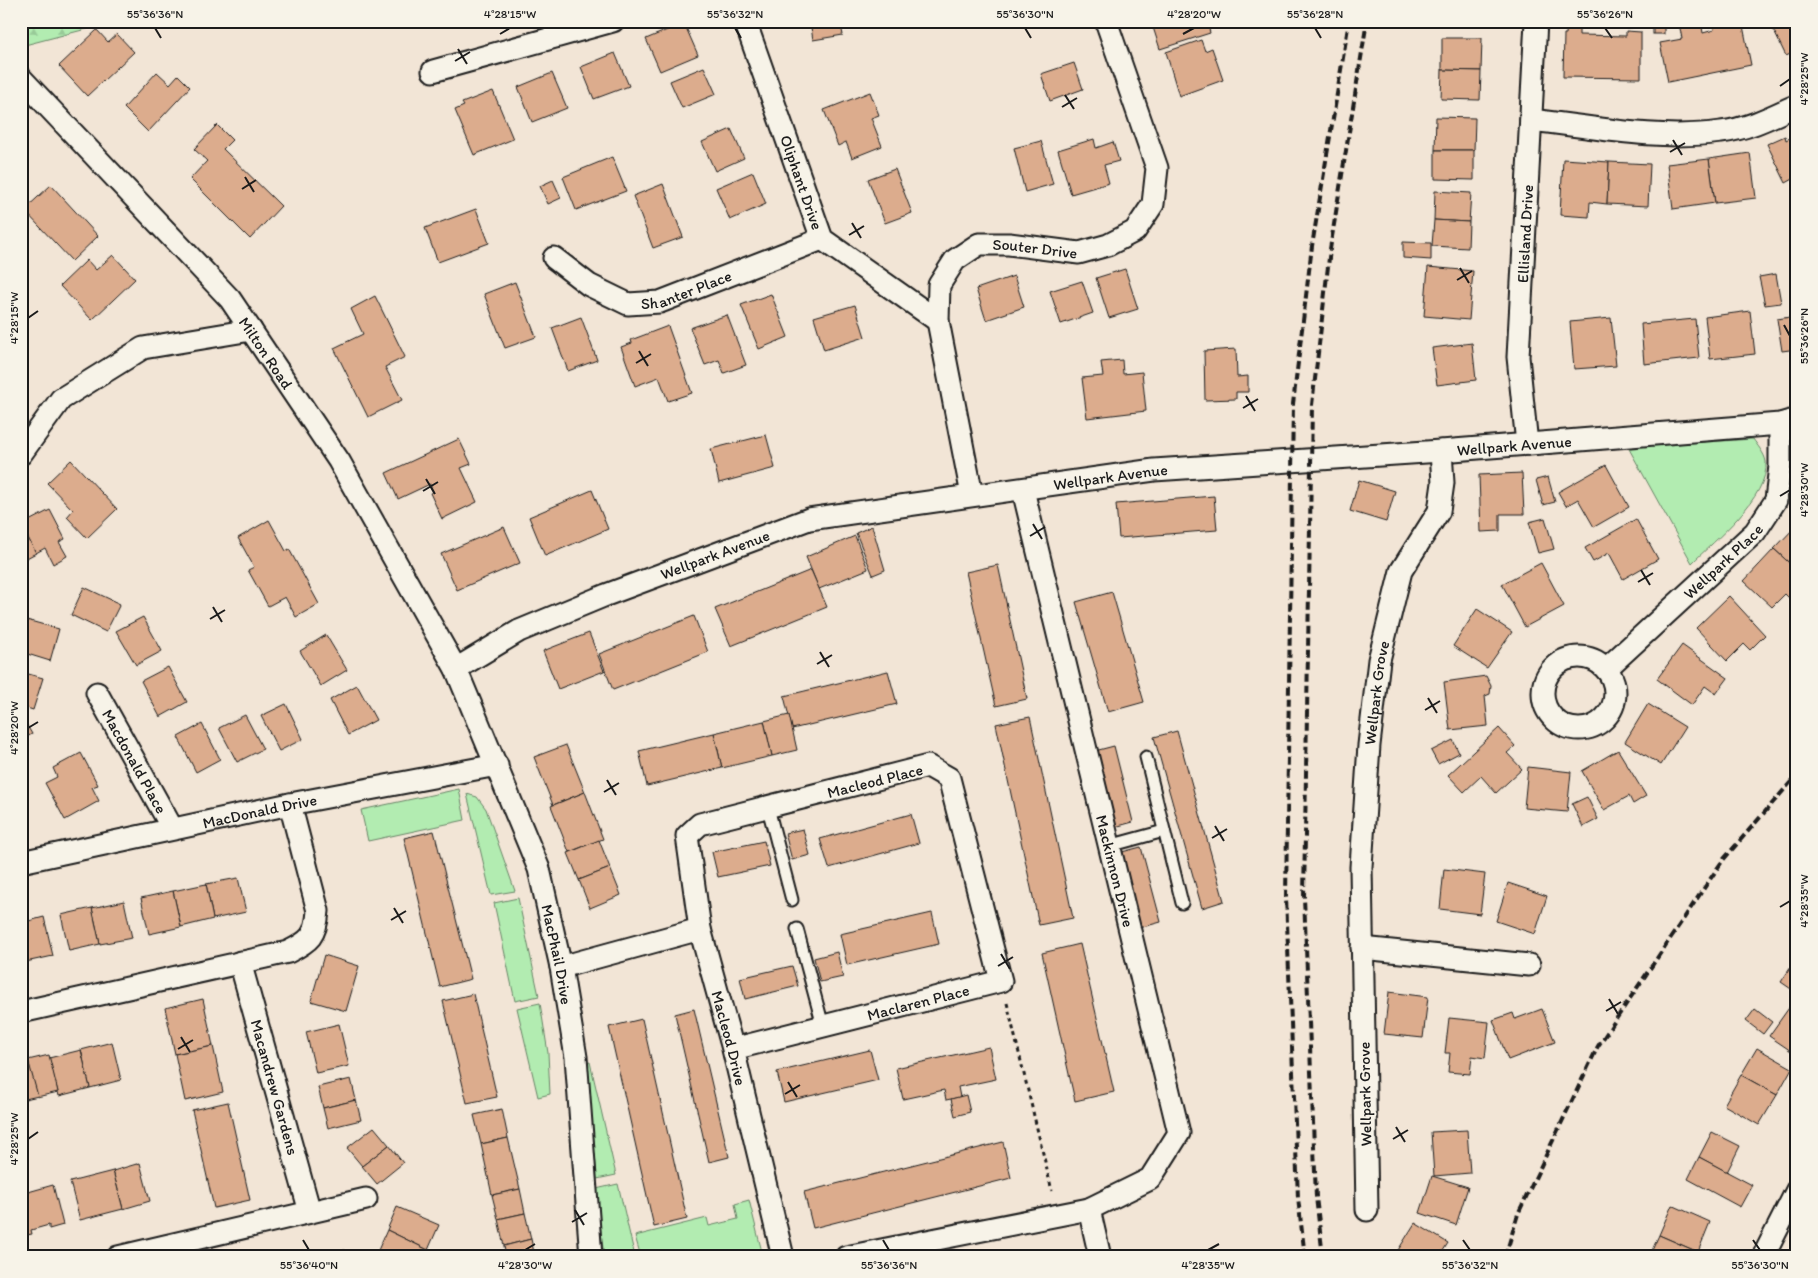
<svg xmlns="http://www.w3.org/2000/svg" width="1818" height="1278" font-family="Itim,sans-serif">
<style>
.green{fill:#b2ecb1;stroke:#678466}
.forest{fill:url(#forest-firs);stroke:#678466}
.building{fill:#dcac8d;stroke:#1c1c1c}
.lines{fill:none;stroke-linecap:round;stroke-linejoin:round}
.lane-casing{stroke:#1c1c1c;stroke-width:15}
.street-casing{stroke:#1c1c1c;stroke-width:25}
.path{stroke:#1c1c1c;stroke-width:3;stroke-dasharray:4 4;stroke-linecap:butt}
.lane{stroke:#f7f3e8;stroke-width:11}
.street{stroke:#f7f3e8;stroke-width:21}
.rail{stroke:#1c1c1c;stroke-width:4;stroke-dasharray:8 4;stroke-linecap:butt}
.ticks{fill:none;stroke:#1c1c1c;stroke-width:2}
.labels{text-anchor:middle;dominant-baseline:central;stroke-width:4;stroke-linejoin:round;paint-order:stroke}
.street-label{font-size:16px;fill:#1c1c1c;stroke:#f7f3e8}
.neatline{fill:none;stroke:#1c1c1c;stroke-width:2}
.ticks-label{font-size:12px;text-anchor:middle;fill:#1c1c1c}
</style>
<defs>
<pattern id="forest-firs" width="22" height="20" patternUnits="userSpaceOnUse" patternTransform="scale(1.25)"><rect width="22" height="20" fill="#b2ecb1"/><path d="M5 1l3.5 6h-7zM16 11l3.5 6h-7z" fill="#98ca98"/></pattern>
</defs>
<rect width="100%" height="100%" fill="#f2e5d6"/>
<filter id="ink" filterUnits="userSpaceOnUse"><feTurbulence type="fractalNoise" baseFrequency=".02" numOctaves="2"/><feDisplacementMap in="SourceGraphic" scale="10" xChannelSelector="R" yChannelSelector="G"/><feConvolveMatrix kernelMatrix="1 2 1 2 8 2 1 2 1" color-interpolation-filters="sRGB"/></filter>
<g filter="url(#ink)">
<g class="green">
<path d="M1753,439C1757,445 1765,454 1766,462C1769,497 1715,540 1692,563L1628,447Z"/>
<polygon points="459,789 465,820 368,841 361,810"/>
<polygon points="467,794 477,797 486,809 515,891 491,895"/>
<polygon points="518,898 539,996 515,1001 494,903"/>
<polygon points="540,1003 548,1053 550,1094 538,1097 517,1008"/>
<polygon points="590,1062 616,1175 597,1179 587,1063"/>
<polygon points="618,1184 635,1257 604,1257 596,1189"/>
<polygon points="749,1200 763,1256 641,1257 635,1236 707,1218 709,1226 738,1219 735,1204"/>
</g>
<polygon class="forest" points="21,21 117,21 21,46"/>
<g class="building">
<polygon points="810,21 840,21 843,35 813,40"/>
<polygon points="1151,21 1207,21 1210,33 1160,49"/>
<polygon points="1450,21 1488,21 1488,25"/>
<rect x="1653" y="21" width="11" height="13"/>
<polygon points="1687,21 1701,21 1703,33 1714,30 1712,21 1742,21 1751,65 1668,82 1660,43 1682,39 1679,23"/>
<polygon points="1769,21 1797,21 1797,51 1786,56"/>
<polygon points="1567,22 1579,22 1579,35 1626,36 1626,31 1641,32 1641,78 1563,77 1564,34 1566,34"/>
<polygon points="684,23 698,55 660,71 646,39"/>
<polygon points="97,30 108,42 117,34 134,52 87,96 59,66"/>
<polygon points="1442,38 1482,38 1481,71 1442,70"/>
<polygon points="1201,40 1205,51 1212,48 1223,80 1179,96 1166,52"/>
<polygon points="615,53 629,86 594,99 581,67"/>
<polygon points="1074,63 1083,89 1050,101 1041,74"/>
<polygon points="704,67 716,94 682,108 670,81"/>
<polygon points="1442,70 1481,71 1480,100 1441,99"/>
<polygon points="157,72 170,84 178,75 190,87 148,132 124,108"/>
<polygon points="552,73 567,108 532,122 518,87"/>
<polygon points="493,91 513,139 474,155 455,110 464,106 462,103"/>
<polygon points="870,92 879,115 871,118 882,146 852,158 846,142 838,146 824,110"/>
<polygon points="1436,117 1475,118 1474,150 1435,150"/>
<polygon points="217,125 232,140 223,149 281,206 250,239 190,179 207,161 194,149"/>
<polygon points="731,129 744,158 715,171 702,142"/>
<polygon points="1797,134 1797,177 1786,183 1767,144 1785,136 1786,140"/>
<polygon points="1094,139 1096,148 1113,142 1119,161 1104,165 1109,183 1071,194 1058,150"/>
<polygon points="1041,141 1053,184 1025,192 1014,148"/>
<polygon points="1435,150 1474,150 1474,180 1435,179"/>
<polygon points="1750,153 1756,198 1715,203 1709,159"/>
<polygon points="612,157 626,191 576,210 563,177"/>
<polygon points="1563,159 1609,162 1607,204 1590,202 1589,217 1560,215"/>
<polygon points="1709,159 1715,203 1673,209 1667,164"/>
<polygon points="1609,162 1650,164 1648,206 1607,204"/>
<polygon points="895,169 912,213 885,223 868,179"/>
<polygon points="753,172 766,204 730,220 716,188"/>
<polygon points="553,180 561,198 548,204 540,186"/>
<polygon points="663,184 683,237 653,248 633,196"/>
<polygon points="51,185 98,236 72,261 24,210"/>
<polygon points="1435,191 1471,193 1469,222 1434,220"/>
<polygon points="476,209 489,243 438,262 425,228"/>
<polygon points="1434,220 1469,222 1468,248 1432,246"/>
<polygon points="1403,242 1431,243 1431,260 1403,258"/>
<polygon points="113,255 135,279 92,320 60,286 87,260 96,270"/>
<polygon points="1428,267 1473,271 1469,320 1424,316"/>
<polygon points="1125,269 1138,309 1109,318 1096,278"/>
<polygon points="1776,274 1781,303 1765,305 1759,277"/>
<polygon points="1014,276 1024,307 986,320 976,289"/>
<polygon points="1082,281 1093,313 1061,324 1050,291"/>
<polygon points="515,282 536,337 505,348 484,294"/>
<polygon points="771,294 788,337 759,349 741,305"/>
<polygon points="375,296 405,357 385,367 402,400 368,417 334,348 363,334 351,309"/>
<polygon points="855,305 865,337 824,350 814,317"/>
<polygon points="1750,311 1755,354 1710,359 1705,317"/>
<polygon points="727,315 746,365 724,373 719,360 705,365 690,328"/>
<polygon points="1797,316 1797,349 1782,351 1777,319"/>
<polygon points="581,317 597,360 568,371 552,328"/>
<polygon points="1611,318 1616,366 1574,369 1570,322"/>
<polygon points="1695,319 1699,358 1644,364 1641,324"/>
<polygon points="668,326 692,393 668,401 659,377 635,386 621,347 632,343 631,340"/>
<polygon points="1472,343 1476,380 1437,385 1432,348"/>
<polygon points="1236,349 1237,377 1248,376 1248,392 1236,392 1236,399 1205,400 1204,351"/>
<polygon points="1122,360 1123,374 1142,372 1146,411 1087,418 1082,378 1103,376 1101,362"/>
<polygon points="766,435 775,468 719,483 711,449"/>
<polygon points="459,439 471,464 461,468 477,502 442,519 430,493 433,492 430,484 398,499 386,473"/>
<polygon points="71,460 117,509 87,538 67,517 73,510 47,483"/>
<polygon points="1606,465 1629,507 1594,527 1578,499 1566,506 1558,492"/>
<polygon points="1522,473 1524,514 1500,514 1500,531 1481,532 1479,475"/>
<polygon points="1548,477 1555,502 1543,505 1536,480"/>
<polygon points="1359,480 1395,491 1386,522 1350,511"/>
<polygon points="592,490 608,529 545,556 529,517"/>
<polygon points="1214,496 1217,530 1119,538 1116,504"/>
<polygon points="50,510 65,539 59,542 67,556 53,564 45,548 36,553 21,525"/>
<polygon points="1545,518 1554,549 1538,553 1529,522"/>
<polygon points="1636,519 1658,559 1623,579 1609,553 1593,562 1585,548"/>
<polygon points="269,520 286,551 289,549 319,604 296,617 285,597 268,606 248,570 254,567 238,538"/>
<polygon points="21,525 36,553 21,561"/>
<polygon points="1797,525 1797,570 1774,549"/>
<polygon points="872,526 885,570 873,575 856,533"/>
<polygon points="504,527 520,563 457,590 441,554"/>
<polygon points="855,536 868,569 819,589 806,557"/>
<polygon points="1774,549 1797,570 1797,598 1793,602 1785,594 1772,607 1744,581"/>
<polygon points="1541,563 1564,606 1525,627 1502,584"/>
<polygon points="998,565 1027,699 996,706 966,572"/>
<polygon points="811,570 827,607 731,646 715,609"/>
<polygon points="84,587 120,604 106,632 71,615"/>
<polygon points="1112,592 1144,702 1108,712 1076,602"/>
<polygon points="1729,596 1765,635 1750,650 1744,644 1727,661 1696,628"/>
<polygon points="1477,609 1512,632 1487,668 1453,646"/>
<polygon points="694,616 708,652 613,690 599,654"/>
<polygon points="143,617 162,651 136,665 116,631"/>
<polygon points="23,619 59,629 50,661 21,652"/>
<polygon points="589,633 604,671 558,689 543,651"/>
<polygon points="326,635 347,670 321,686 300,651"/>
<polygon points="1682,645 1728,678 1716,694 1705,686 1692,705 1657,679"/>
<polygon points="168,667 187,702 160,717 141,681"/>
<polygon points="888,671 897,704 792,729 784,696"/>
<polygon points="21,672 43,678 33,710 21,706"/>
<polygon points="1486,676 1491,686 1490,694 1485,696 1488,726 1450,730 1444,682"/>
<polygon points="357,685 376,720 348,735 330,700"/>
<polygon points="286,704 303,739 279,751 261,716"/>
<polygon points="1648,704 1685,727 1661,765 1625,742"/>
<polygon points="245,715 263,749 237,762 219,728"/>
<polygon points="789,715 797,750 772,756 764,721"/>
<polygon points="1030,717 1073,918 1039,925 996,724"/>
<polygon points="764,721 772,756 722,768 714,733"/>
<polygon points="26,724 32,734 21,740 21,726"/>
<polygon points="202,724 220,759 196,772 178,737"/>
<polygon points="1499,728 1515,746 1507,753 1522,769 1496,793 1481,776 1464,792 1448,775"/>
<polygon points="1177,731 1224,901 1202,908 1154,737"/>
<polygon points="714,733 722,768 647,786 639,751"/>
<polygon points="1453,740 1459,753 1438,764 1431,751"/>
<polygon points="566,745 585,792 553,805 534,757"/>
<polygon points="1114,746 1133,822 1111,828 1091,752"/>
<polygon points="1618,750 1646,796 1633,804 1629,796 1604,810 1582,771"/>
<polygon points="81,753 98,785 92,787 99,801 65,820 45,783 57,777 53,768"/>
<polygon points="1528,767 1571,772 1567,812 1524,808"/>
<polygon points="585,792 603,839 569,852 551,806"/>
<polygon points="1587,797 1598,819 1583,827 1572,804"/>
<polygon points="911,814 919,843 829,868 820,839"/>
<polygon points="803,829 810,855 792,860 785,833"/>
<polygon points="434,831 471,979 440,987 404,838"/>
<polygon points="599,840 610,868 579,880 568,853"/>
<polygon points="764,841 770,866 718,877 712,852"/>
<polygon points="1141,847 1161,922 1139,928 1118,853"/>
<polygon points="610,868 621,895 590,908 579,880"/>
<polygon points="1444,869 1485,874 1480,914 1440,909"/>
<polygon points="238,878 246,912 213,919 206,884"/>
<polygon points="1508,883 1547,896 1535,934 1496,921"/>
<polygon points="206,884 213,919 181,927 173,891"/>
<polygon points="173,891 181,927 149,934 141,898"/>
<polygon points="124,901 132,938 100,944 92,908"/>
<polygon points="92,908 100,944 69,951 61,915"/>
<polygon points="932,913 939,944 847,965 840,934"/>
<polygon points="44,917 53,956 21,963 21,923"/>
<polygon points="1080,944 1114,1092 1075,1101 1042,953"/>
<polygon points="837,952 843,977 820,982 814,958"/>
<polygon points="324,955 359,966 346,1011 311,1001"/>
<polygon points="792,966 798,986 745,999 740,978"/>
<polygon points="1791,967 1797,971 1797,993 1781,982"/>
<polygon points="1389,992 1428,997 1423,1038 1384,1034"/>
<polygon points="473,994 497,1097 467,1103 443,1001"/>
<polygon points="203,999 213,1046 175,1054 165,1008"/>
<polygon points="1791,1005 1797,1009 1797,1055 1769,1036"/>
<polygon points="694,1009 729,1157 709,1162 675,1014"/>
<polygon points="1542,1009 1555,1042 1508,1060 1493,1020 1513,1013 1515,1019"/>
<polygon points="1755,1009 1772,1022 1763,1034 1746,1021"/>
<polygon points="1449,1018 1489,1022 1485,1058 1472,1056 1470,1074 1448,1072 1450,1053 1445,1053"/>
<polygon points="642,1019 687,1219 654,1227 609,1027"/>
<polygon points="339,1024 349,1066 316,1073 306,1032"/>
<polygon points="112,1042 121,1080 90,1088 81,1050"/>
<polygon points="213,1046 223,1092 185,1101 175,1054"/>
<polygon points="989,1047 996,1079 958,1087 960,1097 951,1099 946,1100 944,1090 903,1099 896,1068"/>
<polygon points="1757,1048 1792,1068 1777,1095 1741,1075"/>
<polygon points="81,1050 90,1088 59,1096 49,1058"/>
<polygon points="870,1050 878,1080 784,1102 777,1072"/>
<polygon points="49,1055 58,1092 37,1097 28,1060"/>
<polygon points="28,1060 38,1096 21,1100 21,1062"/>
<polygon points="1741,1075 1777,1095 1759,1125 1724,1105"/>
<polygon points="351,1079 356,1100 323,1108 318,1087"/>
<polygon points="966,1095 970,1112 955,1116 951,1099"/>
<polygon points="356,1100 361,1120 328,1128 323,1108"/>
<polygon points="228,1102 250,1200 214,1208 192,1110"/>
<polygon points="502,1109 508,1138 481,1144 474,1115"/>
<polygon points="374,1127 389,1145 362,1166 347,1148"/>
<polygon points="1467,1130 1470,1173 1434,1176 1431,1132"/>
<polygon points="1712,1132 1740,1146 1727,1172 1699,1157"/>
<polygon points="508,1138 520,1189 492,1195 481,1144"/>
<polygon points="1003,1142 1011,1178 813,1228 804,1192"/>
<polygon points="389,1145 403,1163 377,1184 362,1166"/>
<polygon points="1699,1157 1752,1185 1740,1207 1688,1179"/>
<polygon points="140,1163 150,1201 123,1209 113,1171"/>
<polygon points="113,1171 123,1209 80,1220 70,1182"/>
<polygon points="1432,1176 1468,1187 1456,1225 1420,1213"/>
<polygon points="53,1185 63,1225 49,1229 49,1225 31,1230 32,1234 21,1236 21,1194"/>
<polygon points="520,1189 525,1213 498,1219 492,1195"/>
<polygon points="1672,1205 1710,1222 1698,1252 1659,1235"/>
<polygon points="397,1207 439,1225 428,1250 387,1230"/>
<polygon points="525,1213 531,1239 504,1246 498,1219"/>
<polygon points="1415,1223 1448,1243 1439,1257 1395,1255"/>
<polygon points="387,1230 428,1250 425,1257 375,1257"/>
<polygon points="1659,1235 1698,1252 1695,1257 1649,1257"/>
<polygon points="531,1239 535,1257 506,1257 504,1246"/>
<polygon points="345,1250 346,1257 319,1257"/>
</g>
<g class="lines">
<g class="lane-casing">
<g id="lane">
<polyline points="1146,757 1182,903"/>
<polyline points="768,808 792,900"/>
<polyline points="1109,846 1164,831"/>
<polyline points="797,929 823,1026"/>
</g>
</g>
<g class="street-casing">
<g id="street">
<path id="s1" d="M745,21L822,239L938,321"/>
<polyline points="433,71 613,21"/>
<path id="s2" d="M21,78L230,299L339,461L456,669L539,869L561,967L576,1057L591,1257"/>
<path d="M1531,120C1593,127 1659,141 1721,132C1748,129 1773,116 1797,105"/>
<path id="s3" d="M554,258L589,285L628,304L660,302L822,239"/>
<path id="s4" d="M1527,444L1518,357L1536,21"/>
<polyline points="21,454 61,399 143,348 251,330"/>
<path id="s5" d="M972,495L938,321L939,285L955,260L979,244H1009L1079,253L1108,245L1135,231L1153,204L1157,168L1106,21"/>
<circle cx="1579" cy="693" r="36"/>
<path id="s6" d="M456,669L519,631L606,595L809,519L1154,470L1441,451L1780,424L1797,419"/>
<path id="s7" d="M1606,669L1755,532L1776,500L1780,466V424"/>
<path id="s8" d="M97,693L172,828"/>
<path id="s9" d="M21,862L290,804L497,765"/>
<polyline points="1362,948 1529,965"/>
<path id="s10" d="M240,962L310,1212"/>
<polyline points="561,967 700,929"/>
<path d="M21,1012L288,952C310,941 316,936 318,911L290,804"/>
<path id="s11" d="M733,1049L1001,981L949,778L928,766L700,824L687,836L700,929L733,1049L783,1257"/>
<polyline points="1089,1209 1100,1257"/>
<path id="s12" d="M1367,1210L1361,867L1369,745L1379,660L1401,571L1439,511L1443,483L1441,451"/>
<polyline points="118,1257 366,1199"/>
<polyline points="846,1257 1089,1209 1150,1179 1179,1133 1023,490"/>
<polyline points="1763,1257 1797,1190"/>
</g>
</g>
<polyline class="path" points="1007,1003 1052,1191"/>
<use href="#lane" class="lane"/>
<use href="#street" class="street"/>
<g class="rail">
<polyline points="1305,1257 1298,1198 1286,897 1293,404 1312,246 1349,21"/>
<polyline points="1323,1257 1316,1197 1304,897 1312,405 1330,249 1367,21"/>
<polyline points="1505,1257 1518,1214 1598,1046 1723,860 1797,775"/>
</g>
</g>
</g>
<path class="ticks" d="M155,28L161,38M735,28L741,38M1025,28L1031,38M1315,28L1321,38M1605,28L1612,38M500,34L510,28M1183,34L1194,28M458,49L467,64M455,61L470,52M1780,86L1790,79M1065,95L1074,109M1062,107L1077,98M1673,140L1682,155M1670,152L1685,143M245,177L254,192M242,189L256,180M852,223L861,238M849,235L864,226M1460,268L1469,283M1457,280L1472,271M28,318L38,311M1784,325L1790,336M639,351L648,366M636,363L651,354M1246,396L1255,411M1243,408L1258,399M426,479L435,494M423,491L438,482M1780,496L1790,490M1033,524L1042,539M1030,536L1045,527M1641,570L1650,585M1638,582L1653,573M213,607L222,622M210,619L225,610M820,652L829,667M817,664L832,655M1428,698L1437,713M1425,710L1440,701M28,728L38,722M607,780L616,795M604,792L619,783M1215,826L1224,841M1212,838L1227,829M1780,907L1790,901M394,908L403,923M391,920L406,911M1001,954L1010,969M998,966L1013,957M1609,999L1618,1014M1606,1011L1621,1002M181,1037L190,1052M178,1049L193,1040M788,1082L797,1097M785,1094L800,1085M1396,1127L1405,1142M28,1139L38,1132M1393,1139L1408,1130M575,1210L584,1225M572,1222L587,1213M303,1240L309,1250M883,1240L889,1250M1463,1240L1470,1250M1753,1240L1760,1250M525,1250L535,1244M1208,1250L1219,1244"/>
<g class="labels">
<g class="street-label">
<text stroke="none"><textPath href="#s1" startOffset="171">Oliphant Drive</textPath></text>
<text stroke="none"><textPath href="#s4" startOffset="211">Ellisland Drive</textPath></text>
<text stroke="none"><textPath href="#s5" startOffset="328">Souter Drive</textPath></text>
<text stroke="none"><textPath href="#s3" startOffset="148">Shanter Place</textPath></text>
<text stroke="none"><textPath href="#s2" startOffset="369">Milton Road</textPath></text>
<text stroke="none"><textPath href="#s6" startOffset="1094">Wellpark Avenue</textPath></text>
<text stroke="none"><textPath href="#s6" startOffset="689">Wellpark Avenue</textPath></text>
<text stroke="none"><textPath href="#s6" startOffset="284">Wellpark Avenue</textPath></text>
<text stroke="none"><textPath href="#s7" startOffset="159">Wellpark Place</textPath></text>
<text stroke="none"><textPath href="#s12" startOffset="518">Wellpark Grove</textPath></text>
<text stroke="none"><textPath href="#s8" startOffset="78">Macdonald Place</textPath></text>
<text transform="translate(875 781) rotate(-14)">Macleod Place</text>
<text stroke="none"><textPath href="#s9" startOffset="244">MacDonald Drive</textPath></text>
<text transform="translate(1115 871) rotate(76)">Mackinnon Drive</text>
<text stroke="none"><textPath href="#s2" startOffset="1042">MacPhail Drive</textPath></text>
<text stroke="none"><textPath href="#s11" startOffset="191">Maclaren Place</textPath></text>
<text stroke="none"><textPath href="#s11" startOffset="970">Macleod Drive</textPath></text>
<text stroke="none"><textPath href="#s10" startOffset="130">Macandrew Gardens</textPath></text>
<text transform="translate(1365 1094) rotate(-91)">Wellpark Grove</text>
</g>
</g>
<rect width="1818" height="1278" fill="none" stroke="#f7f3e8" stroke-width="55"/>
<rect x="28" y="28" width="1762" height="1222" class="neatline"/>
<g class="ticks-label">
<text x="155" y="18">55°36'36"N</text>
<text x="510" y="18">4°28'15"W</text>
<text x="735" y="18">55°36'32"N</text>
<text x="1025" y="18">55°36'30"N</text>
<text x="1194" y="18">4°28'20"W</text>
<text x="1315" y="18">55°36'28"N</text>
<text x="1605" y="18">55°36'26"N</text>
<text transform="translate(1804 79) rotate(-90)" y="4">4°28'25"W</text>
<text transform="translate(14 318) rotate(-90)" y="4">4°28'15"W</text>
<text transform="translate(1804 336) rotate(-90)" y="4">55°36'26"N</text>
<text transform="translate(1804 490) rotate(-90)" y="4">4°28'30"W</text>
<text transform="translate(14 728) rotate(-90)" y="4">4°28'20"W</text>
<text transform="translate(1804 901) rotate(-90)" y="4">4°28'35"W</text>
<text transform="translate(14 1139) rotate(-90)" y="4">4°28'25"W</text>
<text x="309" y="1269">55°36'40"N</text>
<text x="525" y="1269">4°28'30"W</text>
<text x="889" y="1269">55°36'36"N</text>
<text x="1208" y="1269">4°28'35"W</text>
<text x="1470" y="1269">55°36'32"N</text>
<text x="1760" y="1269">55°36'30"N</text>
</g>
</svg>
